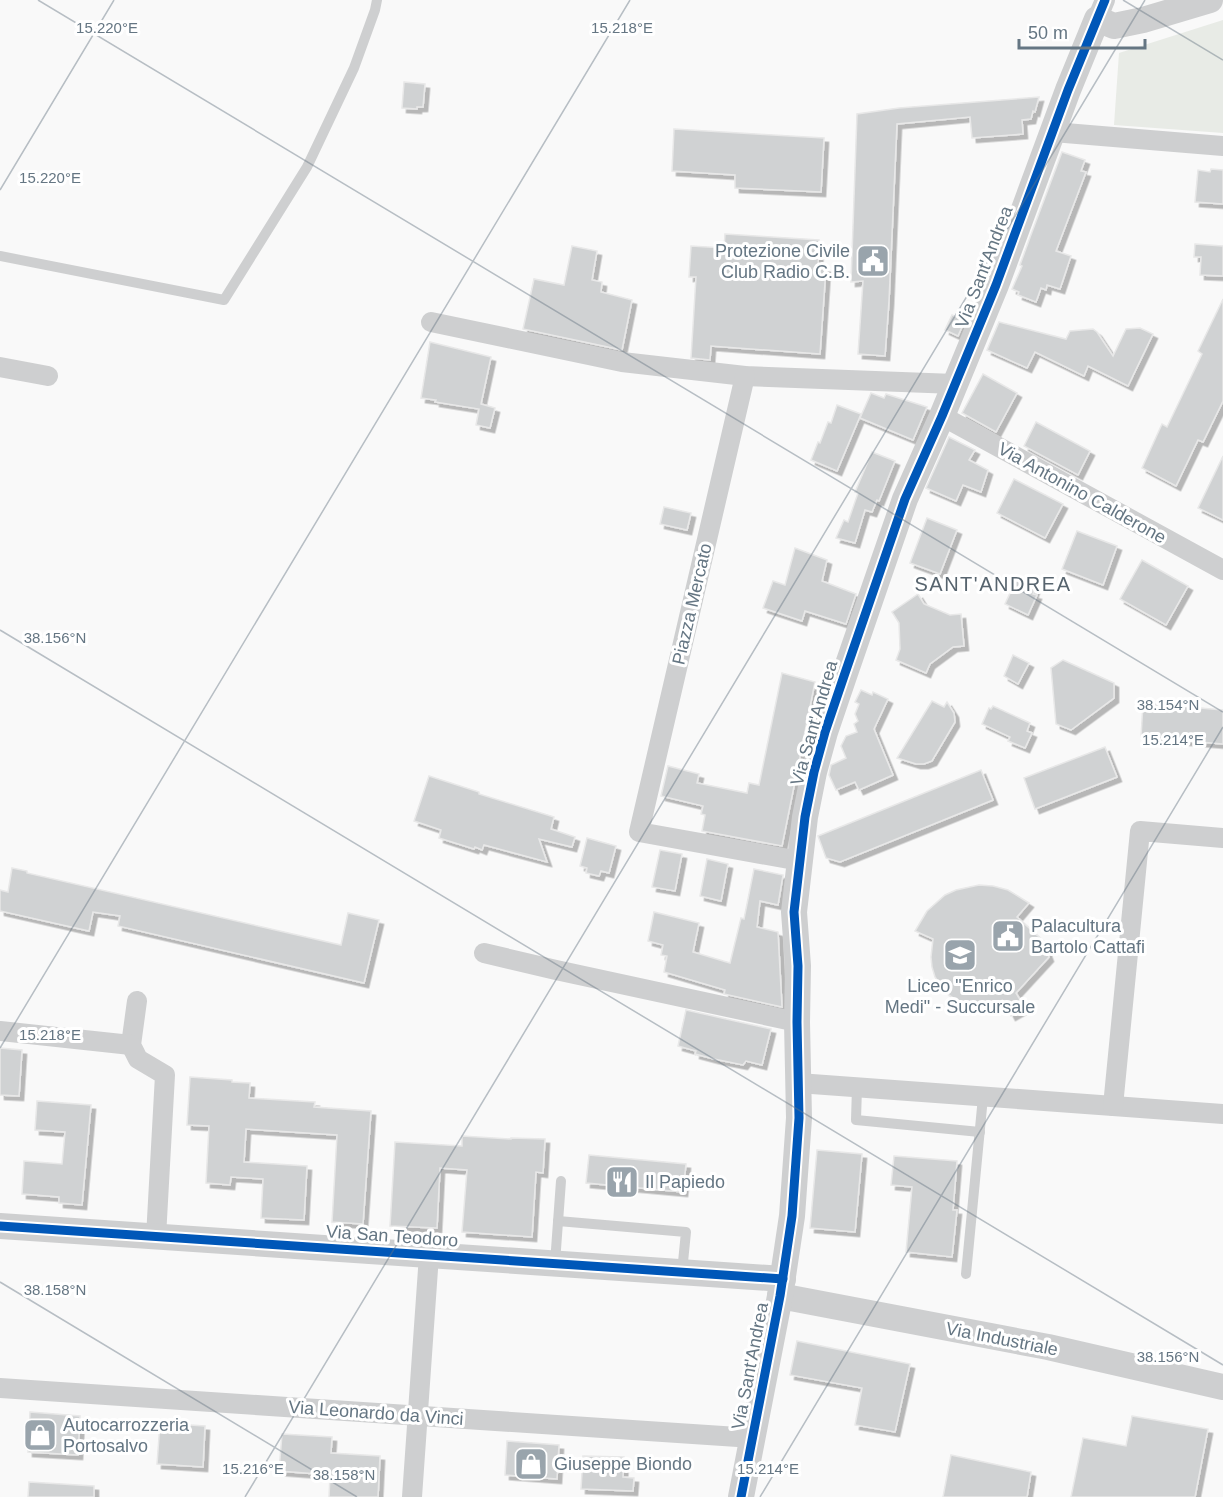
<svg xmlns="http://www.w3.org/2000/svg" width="1223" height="1497" font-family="Arial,sans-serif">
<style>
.green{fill:#e8ebe6}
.building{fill:#d0d2d3;stroke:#e8e8e8;stroke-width:1.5;filter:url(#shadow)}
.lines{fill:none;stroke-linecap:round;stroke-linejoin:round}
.service{stroke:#cecfd0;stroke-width:10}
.minor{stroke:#cecfd0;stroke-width:20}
.tertiary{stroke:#cecfd0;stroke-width:26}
.cycleway-casing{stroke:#fff;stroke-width:13}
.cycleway{stroke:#0057b8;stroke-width:9}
.ticks{fill:none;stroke:#657683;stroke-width:1.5;stroke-opacity:0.45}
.labels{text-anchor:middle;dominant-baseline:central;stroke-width:6;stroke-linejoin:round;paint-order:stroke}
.poi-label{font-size:18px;fill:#657683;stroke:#fff;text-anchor:start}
.street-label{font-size:18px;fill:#657683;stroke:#fff}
.neighbourhood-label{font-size:20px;letter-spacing:1.5px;fill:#57646e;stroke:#fff}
.ticks-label{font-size:15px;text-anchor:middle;fill:#657683;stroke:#fff;stroke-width:6;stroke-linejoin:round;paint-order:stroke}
</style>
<defs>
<filter id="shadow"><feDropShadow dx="4.5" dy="4.5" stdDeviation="0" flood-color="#0004"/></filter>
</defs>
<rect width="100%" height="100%" fill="#f9f9f9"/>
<polygon class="green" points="1223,20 1223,133 1114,125 1119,53"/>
<g class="building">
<polygon points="404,82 425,84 423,107 417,107 417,109 402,108"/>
<polygon points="1039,97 1035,112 1033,111 1031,119 1022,120 1023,134 972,138 970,117 897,124 889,301 885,356 858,354 863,281 851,282 857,114 899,108"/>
<polygon points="674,129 824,138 821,192 735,188 735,175 672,171"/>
<polygon points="1062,152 1085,160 1081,171 1086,172 1056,251 1071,256 1060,289 1047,285 1046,290 1041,288 1036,302 1018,295 1019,292 1012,289 1022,266 1020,265 1032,232"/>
<polygon points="1211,169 1223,170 1223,204 1195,202 1198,170 1210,172"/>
<polygon points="725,234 819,240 818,267 826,268 820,354 711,346 710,360 691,358 696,277 689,277 691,246 724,248"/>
<polygon points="1195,244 1223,246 1223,276 1200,275 1201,257 1194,257"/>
<polygon points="572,246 597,251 592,280 602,282 601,292 632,300 622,350 523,329 534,279 564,285"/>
<polygon points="1223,299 1223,401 1203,442 1198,440 1176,486 1142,468 1162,424 1167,427 1202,354 1198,351"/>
<polygon points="952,315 965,320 958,336 945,330"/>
<polygon points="999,322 1066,339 1070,331 1093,329 1097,332 1113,356 1126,329 1140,328 1153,334 1128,386 1088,366 1084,376 1035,352 1027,368 987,350"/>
<polygon points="430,342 491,357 481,404 495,408 490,428 476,425 479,409 435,402 436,400 421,398"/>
<polygon points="983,374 1017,393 996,432 962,413"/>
<polygon points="871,393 884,398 886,394 927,407 913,440 860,418"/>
<polygon points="837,405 861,414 837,471 811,460 818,442 820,443 828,422 831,423"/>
<polygon points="1036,422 1090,451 1078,475 1024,446"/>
<polygon points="949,437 975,450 969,460 988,470 981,492 963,485 956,501 926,488"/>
<polygon points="872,452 895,461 879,501 877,500 872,512 865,510 855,543 836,538 844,520 848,522 858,493 855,492"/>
<polygon points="1223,456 1223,520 1198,508"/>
<polygon points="1014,479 1063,504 1045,538 997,513"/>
<polygon points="664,507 691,513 687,530 660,524"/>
<polygon points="927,518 957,530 940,574 910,563"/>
<polygon points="1077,531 1117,546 1103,585 1062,569"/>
<polygon points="795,548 827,560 822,581 856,594 846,624 805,611 802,621 763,608 773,581 785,585"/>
<polygon points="1142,560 1188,586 1166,625 1120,599"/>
<polygon points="1018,576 1030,581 1028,585 1035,589 1033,594 1037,595 1028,615 1005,604"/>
<polygon points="918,594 924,604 950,615 961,614 964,646 953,647 930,664 926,673 896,660 900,649 899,623 892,612"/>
<polygon points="1013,655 1029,663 1018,684 1004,676"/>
<polygon points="1063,660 1114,683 1114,698 1071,730 1056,724 1051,668"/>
<polygon points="782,673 815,682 782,846 702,831 705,815 701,814 703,806 661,796 668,766 699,774 697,783 747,793 749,783 759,785"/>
<polygon points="861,690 872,695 873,692 888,699 874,729 893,775 859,790 855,782 836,790 829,775 831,765 846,758 841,746 846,736 857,732 854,724 858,721 855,714 859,704 855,702"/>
<polygon points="932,701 944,707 947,702 954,713 955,722 932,761 924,764 916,764 897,758"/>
<polygon points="1143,703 1223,710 1223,744 1141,737"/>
<polygon points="993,706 1030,723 1027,731 1032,733 1025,748 1008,741 1010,737 982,724 989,708 991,709"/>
<polygon points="1105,747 1117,777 1035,809 1024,778"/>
<polygon points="981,770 993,800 840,862 826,858 818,836"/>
<polygon points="429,776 479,792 479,794 554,817 551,829 575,837 572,847 539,839 547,862 484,845 482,850 475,847 474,849 439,838 441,830 414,821"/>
<polygon points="587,838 616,846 609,873 601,871 599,876 586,873 587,868 580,866"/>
<polygon points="660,850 682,854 675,891 652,887"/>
<polygon points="707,859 728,864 721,901 700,896"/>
<polygon points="12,868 27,871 27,873 341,945 348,913 379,920 364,983 118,926 120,916 93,912 89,931 0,911 0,890 8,892"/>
<polygon points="754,869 783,875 778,905 760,901 757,927 778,932 782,1007 724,994 725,990 664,972 667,956 661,955 663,945 648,941 654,912 699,923 693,952 730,963 741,918 744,919"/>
<polygon points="979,885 993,886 1008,890 1029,903 1017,917 1049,946 1047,952 1049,957 1016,993 1025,1008 1011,1016 1003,1001 994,1004 981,1006 971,1005 958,1001 949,995 941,986 935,977 932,967 931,957 933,939 915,931 927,911 945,895 956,890"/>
<polygon points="686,1010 771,1029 762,1065 746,1061 743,1065 714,1059 695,1054 696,1051 678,1046"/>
<polygon points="0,1048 22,1050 19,1096 0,1095"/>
<polygon points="190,1077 232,1080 232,1082 250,1083 249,1098 315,1102 314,1107 371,1111 363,1224 332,1222 337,1135 246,1129 244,1162 307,1166 304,1220 261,1218 263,1179 231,1177 230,1185 206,1183 209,1126 187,1125"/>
<polygon points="37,1101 91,1105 82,1205 59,1203 59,1197 22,1194 24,1161 62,1164 65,1132 35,1130"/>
<polygon points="462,1136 511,1139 511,1138 545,1139 543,1173 536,1172 532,1237 462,1232 467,1170 440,1168 437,1228 390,1226 395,1142 462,1146"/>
<polygon points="817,1150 862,1154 855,1232 810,1228"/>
<polygon points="589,1155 686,1164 683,1192 586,1183"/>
<polygon points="894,1156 957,1161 953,1210 957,1210 952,1257 906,1252 912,1187 891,1185"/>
<polygon points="797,1341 910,1364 895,1432 855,1425 862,1388 790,1375"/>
<polygon points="30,1412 80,1416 78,1455 28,1452"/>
<polygon points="1132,1416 1208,1429 1195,1497 1071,1497 1083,1438 1126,1446"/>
<polygon points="160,1423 205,1426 203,1467 157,1464"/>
<polygon points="282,1434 332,1437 331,1453 380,1456 378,1497 329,1497 330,1475 279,1471"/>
<polygon points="507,1441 559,1445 557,1479 505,1475"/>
<polygon points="951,1455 1031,1472 1027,1497 943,1497"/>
<polygon points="583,1456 624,1457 623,1477 634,1478 633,1491 581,1489"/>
<polygon points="29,1482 94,1486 94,1497 28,1497"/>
</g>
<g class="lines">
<g class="service">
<polyline points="0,256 224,300 307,167 354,68 375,10 377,0"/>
<polyline points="857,1087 856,1120 980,1132"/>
<polyline points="558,1221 686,1232 682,1272"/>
<polyline points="555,1263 561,1181"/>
<polyline points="966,1274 983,1097"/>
</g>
<g class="minor">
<polyline points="1097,19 1105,0"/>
<polyline points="1053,132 1223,146"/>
<polyline points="431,322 622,362 745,376 955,384"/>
<polyline points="0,367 48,376"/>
<polyline points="745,376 639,832 800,861"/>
<polyline points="942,416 1223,570"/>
<polyline points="484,953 556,970 797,1022"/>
<polyline points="137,1001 131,1045 138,1059 165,1075 156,1237"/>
<polyline points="0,1031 131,1045"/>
<polyline points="798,1083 1223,1114"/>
<polyline points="1113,1106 1140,831 1223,838"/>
<polyline points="0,1388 753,1438"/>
<polyline points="412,1497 429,1255"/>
</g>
<g class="tertiary">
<polyline points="0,1226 783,1279"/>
<polyline points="780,1296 1048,1347 1223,1387"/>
<polyline points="741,1497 780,1296 792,1216 799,1118 797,1022 798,966 794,912 805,817 814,772 825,732 844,676 905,499 942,416 996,285 1068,90 1097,19 1114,26 1143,20 1210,0"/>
</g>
<g class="cycleway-casing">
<g id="cycleway">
<polyline points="0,1226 783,1279"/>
<polyline points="741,1497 780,1296 792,1216 799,1118 797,1022 798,966 794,912 805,817 814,772 825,732 844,676 905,499 942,416 996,285 1068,90 1105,0"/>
</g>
</g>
<use href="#cycleway" class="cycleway"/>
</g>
<path class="ticks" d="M38,0L1223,712M1123,0L1223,60M0,190L114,0M0,630L1223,1365M0,1048L630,0M0,1282L357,1497M245,1497L1145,0M760,1497L1223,727"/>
<defs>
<g id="civic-square" transform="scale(1.725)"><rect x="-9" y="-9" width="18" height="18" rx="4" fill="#99a4ac" stroke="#fff"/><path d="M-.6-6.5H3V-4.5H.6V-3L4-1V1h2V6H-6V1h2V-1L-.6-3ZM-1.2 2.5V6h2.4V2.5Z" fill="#fff"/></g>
<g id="school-square" transform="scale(1.725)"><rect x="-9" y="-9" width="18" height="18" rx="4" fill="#99a4ac" stroke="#fff"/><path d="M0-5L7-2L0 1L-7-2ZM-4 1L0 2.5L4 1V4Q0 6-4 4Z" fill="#fff"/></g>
<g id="restaurant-square" transform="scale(1.725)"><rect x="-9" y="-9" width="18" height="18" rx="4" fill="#99a4ac" stroke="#fff"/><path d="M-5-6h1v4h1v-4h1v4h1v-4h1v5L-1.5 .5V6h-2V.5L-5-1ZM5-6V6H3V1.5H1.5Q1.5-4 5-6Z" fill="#fff"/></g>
<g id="shop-square" transform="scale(1.725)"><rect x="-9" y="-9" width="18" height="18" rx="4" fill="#99a4ac" stroke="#fff"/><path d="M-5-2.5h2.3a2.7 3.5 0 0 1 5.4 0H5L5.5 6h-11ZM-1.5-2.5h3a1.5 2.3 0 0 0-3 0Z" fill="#fff"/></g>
</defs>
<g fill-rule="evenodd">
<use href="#civic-square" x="873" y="261"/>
<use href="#civic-square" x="1008" y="936"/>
<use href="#school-square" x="960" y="955"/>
<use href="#restaurant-square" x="622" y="1182"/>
<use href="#shop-square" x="40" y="1435"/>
<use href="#shop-square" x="531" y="1464"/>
</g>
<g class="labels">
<g class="poi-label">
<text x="850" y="251" text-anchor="end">Protezione Civile<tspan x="850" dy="21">Club Radio C.B.</tspan></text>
<text x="1031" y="926">Palacultura<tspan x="1031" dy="21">Bartolo Cattafi</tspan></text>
<text x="960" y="986" text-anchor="middle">Liceo "Enrico<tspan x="960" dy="21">Medi" - Succursale</tspan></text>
<text x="645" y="1182">Il Papiedo</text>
<text x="63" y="1425">Autocarrozzeria<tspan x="63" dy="21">Portosalvo</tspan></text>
<text x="554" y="1464">Giuseppe Biondo</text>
</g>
<g class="street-label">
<text transform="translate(984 267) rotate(-69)">Via Sant'Andrea</text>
<text transform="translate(1082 493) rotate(29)">Via Antonino Calderone</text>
<text transform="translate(692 604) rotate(-77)">Piazza Mercato</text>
<text transform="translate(814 723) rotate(-74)">Via Sant'Andrea</text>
<text transform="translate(392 1236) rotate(4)">Via San Teodoro</text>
<text transform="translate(1002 1339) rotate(11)">Via Industriale</text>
<text transform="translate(750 1366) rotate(-79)">Via Sant'Andrea</text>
<text transform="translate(376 1413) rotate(4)">Via Leonardo da Vinci</text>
</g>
<g class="neighbourhood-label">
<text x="993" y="584">SANT'ANDREA</text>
</g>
</g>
<g class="ticks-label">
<text x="107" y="33">15.220°E</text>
<text x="622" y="33">15.218°E</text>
<text x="50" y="183">15.220°E</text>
<text x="55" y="643">38.156°N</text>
<text x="1168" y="710">38.154°N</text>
<text x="1173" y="745">15.214°E</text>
<text x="50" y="1040">15.218°E</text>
<text x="55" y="1295">38.158°N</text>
<text x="1168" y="1362">38.156°N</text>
<text x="253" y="1474">15.216°E</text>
<text x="768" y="1474">15.214°E</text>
<text x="344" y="1480">38.158°N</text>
</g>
<path d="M1019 39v9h126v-9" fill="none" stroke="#657683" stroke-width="3"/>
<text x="1028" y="39" font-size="18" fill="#657683" stroke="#ffffff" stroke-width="4.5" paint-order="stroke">50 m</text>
</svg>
